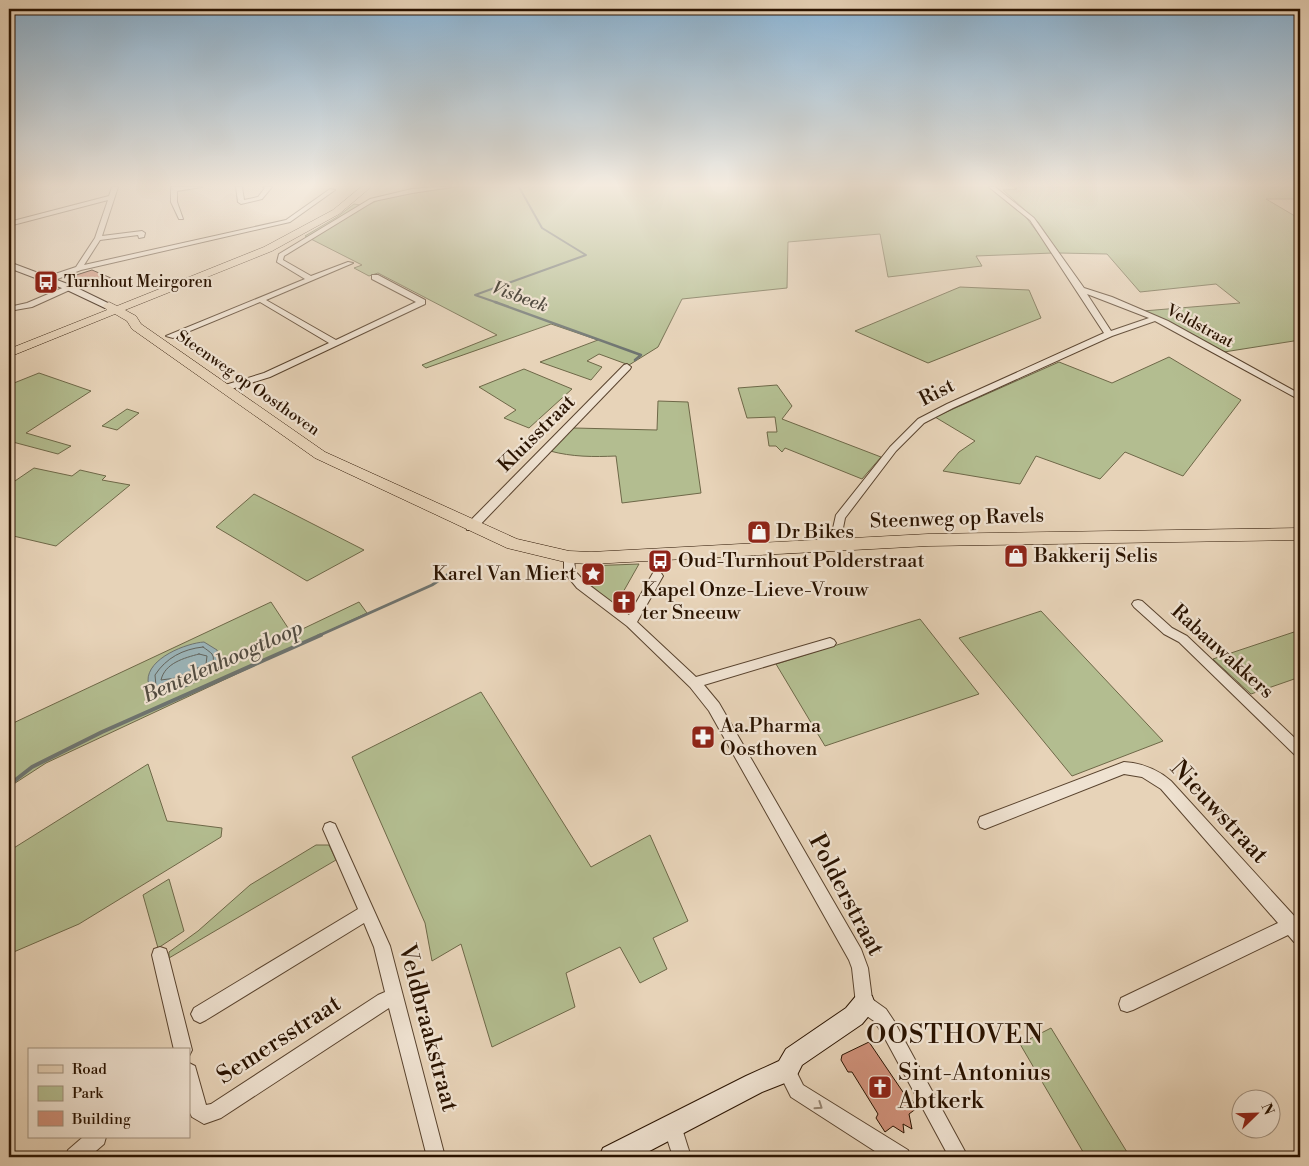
<svg xmlns="http://www.w3.org/2000/svg" width="1309" height="1166" font-family="'Libre Bodoni',serif">
<style>
.green{fill:#b3bd90;stroke:#6e6848}
.water{fill:#9bb5ba;stroke:#6e7470}
.lines{fill:none;stroke-linecap:round;stroke-linejoin:round}
.shore{stroke:#62645d;stroke-width:1}
.stream-far3{stroke:#6e7470;stroke-width:2}
.stream-far2{stroke:#6e7470;stroke-width:2.5}
.stream-far1{stroke:#6e7470;stroke-width:3}
.stream{stroke:#6e7470;stroke-width:4}
.building{fill:#ce8f78;stroke:#2a1300}
.street-casing{stroke:#59432e;stroke-width:2}
.secondary-casing{stroke:#2a1300;stroke-width:2}
.primary-casing{stroke:#2a1300;stroke-width:1}
.street{fill:#efe2d1;fill-rule:evenodd}
.secondary{fill:#efe2d1;fill-rule:evenodd}
.primary{fill:#e7d3b8;fill-rule:evenodd}
.oneway{stroke:#968573}
.labels{text-anchor:middle;dominant-baseline:central;stroke-width:4.5;stroke-linejoin:round;paint-order:stroke}
.far-poi-label{font-size:16px;fill:#2a1300;stroke:#efe2d1;text-anchor:start}
.far-street-label{font-size:16px;fill:#2a1300;stroke:#efe2d1}
.far-water-label{font-size:18px;font-style:italic;fill:#524c41;stroke:#efe2d1}
.street-label{font-size:20px;fill:#2a1300;stroke:#efe2d1}
.poi-label{font-size:20px;fill:#2a1300;stroke:#efe2d1;text-anchor:start}
.water-label{font-size:21px;font-style:italic;fill:#524c41;stroke:#efe2d1}
.near-street-label{font-size:24px;fill:#2a1300;stroke:#efe2d1}
.near-poi-label{font-size:24px;fill:#2a1300;stroke:#efe2d1;text-anchor:start}
.near-quarter-label{font-size:26px;letter-spacing:1px;fill:#2a1300;stroke:#efe2d1}
</style>
<rect width="100%" height="100%" fill="#e7d3b8"/>
<filter id="stains"><feTurbulence type="fractalNoise" baseFrequency=".004" numOctaves="4"/><feColorMatrix values="0 0 0 0 .2 0 0 0 0 .09 0 0 0 0 .02 0 0 0 .5 -.17"/></filter>
<radialGradient id="worn" r=".72"><stop offset=".6" stop-color="#630" stop-opacity="0"/><stop offset="1" stop-color="#630" stop-opacity=".3"/></radialGradient>
<g class="green">
<polygon points="457,187 989,187 1025,216 1053,253 976,256 982,266 888,277 880,234 788,242 787,288 682,299 658,347 629,365 599,354 587,361 602,367 591,380 540,362 598,340 551,324 426,368 422,365 497,335 378,273 369,276 354,268 362,265 305,236 337,217 354,204 366,206 379,200 400,195"/>
<polygon points="1014,187 1293,187 1300,190 1300,199 1266,199 1300,219 1300,340 1224,352 1143,311 1240,303 1216,284 1140,292 1107,254 1059,253 1038,222 1003,190 1017,189"/>
<polygon points="960,287 1029,290 1041,318 928,363 855,331"/>
<polygon points="1169,357 1241,400 1183,476 1125,452 1100,479 1036,456 1020,484 943,471 959,452 975,441 935,417 1059,362 1112,383"/>
<polygon points="524,369 572,389 529,428 504,418 516,410 479,387"/>
<polygon points="39,373 91,391 26,433 71,446 58,454 9,441 9,385"/>
<polygon points="777,385 792,406 782,419 881,457 862,479 785,448 782,452 776,446 769,446 767,432 777,432 775,417 747,418 738,388"/>
<path d="M658,401L688,402L701,493L622,503L616,456C594,457 572,457 550,451L574,428L657,430Z"/>
<polygon points="127,409 139,413 117,430 102,426"/>
<polygon points="34,468 72,476 80,470 106,476 102,480 130,485 56,546 9,535 9,485"/>
<polygon points="254,494 364,550 307,581 216,527"/>
<path d="M639,564L622,594L611,603L584,579C581,574 581,568 587,566Z"/>
<polygon points="271,602 292,634 359,602 367,613 46,763 9,787 9,725"/>
<polygon points="1041,611 1163,741 1072,776 959,638"/>
<polygon points="920,619 979,694 825,746 776,664"/>
<polygon points="1300,630 1300,677 1251,694 1213,659"/>
<polygon points="481,692 591,867 650,835 688,921 653,938 667,969 640,983 620,947 566,973 575,1007 492,1047 461,944 432,961 425,923 352,757"/>
<polygon points="148,764 167,821 222,828 221,837 79,924 9,954 9,851"/>
<polygon points="316,845 329,845 336,860 169,958 169,952 198,931 250,885"/>
<polygon points="169,879 184,931 158,948 143,895"/>
<polygon points="1051,1028 1130,1157 1086,1157 1020,1044"/>
</g>
<path class="water" d="M204,642L217,650L219,661L216,671L190,685L168,694L152,692C151,689 149,684 148,681C147,658 187,643 204,642Z"/>
<g class="lines">
<g class="shore">
<path d="M203,647C206,649 210,652 212,654C222,669 178,687 167,689C164,689 159,687 156,686L155,675C166,658 183,649 203,647Z"/>
<path d="M199,654L207,656L206,664L176,678L161,680C165,663 184,658 199,654Z"/>
</g>
<polyline class="stream-far3" points="498,303 475,295 586,255 542,228 519,187"/>
<polyline class="stream-far2" points="495,302 641,355 635,360"/>
<polyline class="stream-far1" points="318,636 432,585 453,571"/>
<polyline class="stream" points="9,785 32,767 102,732 321,635"/>
</g>
<g class="building">
<polygon points="92,270 118,281 102,288 96,287 70,277"/>
<polygon points="869,1042 905,1095 908,1094 917,1108 909,1114 912,1129 903,1124 904,1133 893,1126 885,1132 876,1118 878,1114 852,1072 848,1072 841,1060 842,1055"/>
</g>
<g class="lines">
<g class="street-casing">
<g id="street">
<polygon points="112,187 118,187 102,236 142,231 145,233 144,237 139,238 138,235 100,240 84,265 286,220 330,189 335,190 290,222 81,270 52,281 46,281 46,277 76,267 95,238 108,200 9,226 9,222 109,196"/>
<polygon points="171,187 202,187 177,191 177,202 183,219 179,219 171,202"/>
<polygon points="236,187 242,187 244,200 258,197 265,188 263,187 272,187 262,199 241,204 238,202"/>
<polygon points="436,187 451,187 412,193 374,201 284,256 283,260 311,276 348,262 353,263 266,300 336,340 416,302 372,279 372,275 378,275 425,300 425,304 270,377 225,391 222,390 222,386 264,373 329,343 260,302 173,338 166,336 305,279 277,262 279,254 370,199 412,189"/>
<path d="M989,187H995L1034,218L1084,288L1112,297L1168,321L1300,394V400L1155,321L1112,336L953,408L924,423L896,451L845,518L842,533L845,544L844,547H836L832,533L836,515L890,447L918,419L947,404L1104,333L1030,220ZM1087,294L1149,318L1111,331Z"/>
<polygon points="67,286 74,288 32,307 9,311 9,307 27,303"/>
<polygon points="627,364 631,367 630,369 475,530 467,530 466,527 467,524 624,365"/>
<polygon points="569,553 574,557 575,571 585,582 629,615 653,573 661,573 663,576 637,622 696,677 830,638 834,640 836,643 834,646 704,685 719,703 861,949 868,968 872,999 886,1009 894,1021 968,1157 949,1157 882,1033 874,1021 858,1010 856,1004 852,968 849,960 709,711 690,687 627,626 577,588 564,572 564,557"/>
<polygon points="1138,600 1142,601 1172,628 1187,636 1300,743 1300,757 1295,755 1179,642 1164,634 1134,607 1132,604 1134,601"/>
<path d="M1124,762C1142,763 1157,769 1171,781L1297,919L1300,924V944L1294,942L1288,935L1133,1010L1127,1012L1121,1010L1119,1004L1121,998L1278,923L1161,789L1142,777L1124,774L985,829L980,827L978,822L980,817Z"/>
<polygon points="330,822 335,824 390,946 445,1157 427,1157 389,1008 221,1118 204,1124 192,1117 189,1111 189,1063 195,1066 206,1105 211,1104 378,995 385,992 374,947 364,923 206,1020 200,1023 194,1020 191,1014 194,1008 358,909 323,829 325,824"/>
<polygon points="160,947 166,949 168,955 192,1050 189,1056 189,1050 174,1050 152,955 154,949"/>
<polygon points="787,1062 793,1065 803,1085 908,1150 910,1157 884,1157 791,1097 778,1071 781,1065"/>
<polygon points="672,1117 679,1119 691,1157 673,1157 663,1126 665,1119"/>
<polygon points="83,1137 106,1137 104,1144 89,1157 66,1157 68,1150"/>
</g>
</g>
<g class="secondary-casing">
<g id="secondary">
<polygon points="9,262 73,286 114,306 113,308 105,308 67,290 9,268"/>
<polygon points="864,993 872,996 875,1004 872,1012 862,1024 802,1065 795,1079 762,1092 638,1157 599,1157 603,1148 746,1076 779,1061 786,1049 846,1008 856,996"/>
</g>
</g>
<g class="primary-casing">
<polygon id="primary" points="361,187 371,187 339,214 272,251 125,310 136,316 141,324 325,452 517,539 569,551 591,552 928,534 1300,528 1300,540 928,546 591,564 569,563 507,548 315,458 132,329 127,321 115,314 9,357 9,349 107,310 103,306 105,304 109,302 117,306 264,247 333,210"/>
</g>
<use href="#street" class="street"/>
<use href="#secondary" class="secondary"/>
<use href="#primary" class="primary"/>
</g>
<defs><path id="oneway-chevron" d="M-2-3.5L2.5 0L-2 3.5" fill="none" stroke-width="1.6" stroke-linecap="round" stroke-linejoin="round" transform="scale(1.25)"/></defs>
<use class="oneway" href="#oneway-chevron" transform="translate(819 1106) rotate(34)"/>
<linearGradient id="sky" x2="0" y2="1"><stop stop-color="#89b4d6"/><stop offset="0.53" stop-color="#f4ebdf"/><stop offset="1" stop-color="#f4ebdf" stop-opacity="0"/></linearGradient>
<rect width="1309" height="350" fill="url(#sky)"/>
<defs>
<g id="bus-square" transform="scale(1.25)"><rect x="-9" y="-9" width="18" height="18" rx="4" fill="#8f2418" stroke="#efe2d1"/><path d="M-5-6H5V4H4V6H2V4H-2V6H-4V4H-5ZM-3.5-4V0h7V-4ZM-3.5 1.2v1.5H-2V1.2ZM2 1.2v1.5H3.5V1.2Z" fill="#fff"/></g>
<g id="shop-square" transform="scale(1.25)"><rect x="-9" y="-9" width="18" height="18" rx="4" fill="#8f2418" stroke="#efe2d1"/><path d="M-5-2.5h2.3a2.7 3.5 0 0 1 5.4 0H5L5.5 6h-11ZM-1.5-2.5h3a1.5 2.3 0 0 0-3 0Z" fill="#fff"/></g>
<g id="sight-square" transform="scale(1.25)"><rect x="-9" y="-9" width="18" height="18" rx="4" fill="#8f2418" stroke="#efe2d1"/><path d="M0-6L1.8-2.2L6-1.7L2.9 1.2L3.7 5.4L0 3.3L-3.7 5.4L-2.9 1.2L-6-1.7L-1.8-2.2Z" fill="#fff"/></g>
<g id="church-square" transform="scale(1.25)"><rect x="-9" y="-9" width="18" height="18" rx="4" fill="#8f2418" stroke="#efe2d1"/><path d="M-1.2-6h2.4v3.5h3.3v2.4h-3.3V6h-2.4V-.1h-3.3v-2.4h3.3Z" fill="#fff"/></g>
<g id="pharmacy-square" transform="scale(1.25)"><rect x="-9" y="-9" width="18" height="18" rx="4" fill="#8f2418" stroke="#efe2d1"/><path d="M-2-6h4v4h4v4h-4v4h-4v-4h-4v-4h4Z" fill="#fff"/></g>
</defs>
<g fill-rule="evenodd">
<use href="#bus-square" x="46" y="282"/>
<use href="#shop-square" x="759" y="532"/>
<use href="#shop-square" x="1016" y="556"/>
<use href="#bus-square" x="660" y="561"/>
<use href="#sight-square" x="593" y="574"/>
<use href="#church-square" x="624" y="602"/>
<use href="#pharmacy-square" x="703" y="737"/>
<use href="#church-square" x="880" y="1087"/>
</g>
<g class="labels">
<g class="far-poi-label">
<text x="64" y="282">Turnhout Meirgoren</text>
</g>
<g class="far-street-label">
<text transform="translate(1200 326) rotate(28)">Veldstraat</text>
<text transform="translate(248 383) rotate(35)">Steenweg op Oosthoven</text>
</g>
<g class="far-water-label">
<text transform="translate(520 297) rotate(20)">Visbeek</text>
</g>
<g class="street-label">
<text transform="translate(937 393) rotate(-27)">Rist</text>
<text transform="translate(537 434) rotate(-45)">Kluisstraat</text>
<text transform="translate(957 519) rotate(-2)">Steenweg op Ravels</text>
<text transform="translate(1222 652) rotate(42)">Rabauwakkers</text>
</g>
<g class="poi-label">
<text x="776" y="532">Dr Bikes</text>
<text x="1034" y="556">Bakkerij Selis</text>
<text x="678" y="561">Oud-Turnhout Polderstraat</text>
<text x="576" y="574" text-anchor="end">Karel Van Miert</text>
<text x="642" y="590">Kapel Onze-Lieve-Vrouw<tspan x="642" dy="23">ter Sneeuw</tspan></text>
<text x="720" y="726">Aa.Pharma<tspan x="720" dy="23">Oosthoven</tspan></text>
</g>
<g class="water-label">
<text transform="translate(223 662) rotate(-24)">Bentelenhoogtloop</text>
</g>
<g class="near-street-label">
<text transform="translate(1219 812) rotate(47)">Nieuwstraat</text>
<text transform="translate(846 895) rotate(62)">Polderstraat</text>
<text transform="translate(428 1028) rotate(75)">Veldbraakstraat</text>
<text transform="translate(279 1040) rotate(-33)">Semersstraat</text>
</g>
<g class="near-poi-label">
<text x="898" y="1073">Sint-Antonius<tspan x="898" dy="28">Abtkerk</tspan></text>
</g>
<g class="near-quarter-label">
<text x="955" y="1035">OOSTHOVEN</text>
</g>
</g>
<rect width="1309" height="1166" fill="none" stroke="#e7d3b8" stroke-width="30"/>
<rect x="10" y="10" width="1289" height="1146" fill="none" stroke="#2a1300" stroke-width="2.5"/>
<rect x="15" y="15" width="1279" height="1136" fill="none" stroke="#2a1300"/>
<rect x="28" y="1048" width="162" height="90" fill="#efe2d1" stroke="#a08f7d"/>
<rect x="38" y="1065" width="25" height="8" fill="#e7d3b8" stroke="#a08f7d"/>
<text x="72" y="1074" font-size="15" fill="#2a1300">Road</text>
<rect x="38" y="1086" width="25" height="15" fill="#b3bd90" stroke="#a08f7d"/>
<text x="72" y="1098" font-size="15" fill="#2a1300">Park</text>
<rect x="38" y="1111" width="25" height="15" fill="#ce8f78" stroke="#a08f7d"/>
<text x="72" y="1124" font-size="15" fill="#2a1300">Building</text>
<g transform="translate(1256 1114) rotate(67)"><circle r="24" fill="#efe2d1" stroke="#a08f7d"/>
<path d="M0-4L9 19L0 12L-9 19Z" fill="#8f2418"/>
<text y="-8" font-size="14" font-weight="bold" text-anchor="middle" fill="#2a1300">N</text>
</g>
<rect width="100%" height="100%" filter="url(#stains)"/>
<rect width="100%" height="100%" fill="url(#worn)"/>
</svg>
